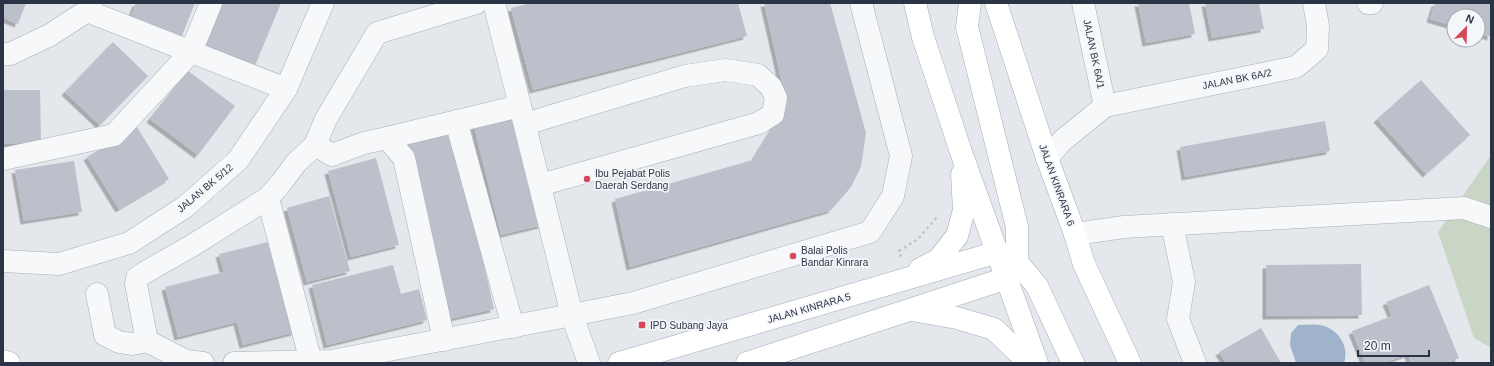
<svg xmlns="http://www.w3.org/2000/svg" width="1494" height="366" font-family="Arial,sans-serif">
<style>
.green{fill:#c9d6c5}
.water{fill:#9fb4cc}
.building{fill:#bbc0ca;filter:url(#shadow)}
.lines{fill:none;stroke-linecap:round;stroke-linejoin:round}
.minor-casing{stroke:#a9aeb7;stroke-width:23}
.major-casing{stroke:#a3abb8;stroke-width:23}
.path{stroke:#c2c5cb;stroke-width:2.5;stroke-dasharray:3 3;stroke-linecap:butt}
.minor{stroke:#f7f8fa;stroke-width:22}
.major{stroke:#fff;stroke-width:22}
.poi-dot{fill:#d1495b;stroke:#f4f6f9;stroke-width:1.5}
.labels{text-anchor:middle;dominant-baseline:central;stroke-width:3.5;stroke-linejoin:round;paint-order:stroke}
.street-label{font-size:10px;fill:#2b3445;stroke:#f4f6f9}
.poi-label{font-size:10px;fill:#2b3445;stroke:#f4f6f9;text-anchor:start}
</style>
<defs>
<filter id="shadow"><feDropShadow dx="-3.5" dy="3.5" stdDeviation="0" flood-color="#0004"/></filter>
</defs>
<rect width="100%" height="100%" fill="#e4e7ec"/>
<polygon class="green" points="1491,155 1491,348 1474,338 1438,232"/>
<path class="water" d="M1298,325C1305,325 1313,324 1320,325C1338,328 1350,347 1344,363H1296L1290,345L1291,333Z"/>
<g class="building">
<polygon points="3,3 26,3 18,24 3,18"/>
<polygon points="136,3 195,3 181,38 131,16"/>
<polygon points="221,3 281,3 254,68 203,46"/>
<polygon points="531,3 738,3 747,36 533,90 511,8"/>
<polygon points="764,3 830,3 866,133 861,167 851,187 831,210 630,267 615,199 753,160 787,105"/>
<polygon points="1138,3 1189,3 1195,34 1146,43"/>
<polygon points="1205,3 1259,3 1264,29 1212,38"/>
<polygon points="1435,3 1491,3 1491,37 1478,33 1478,16 1454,16 1454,26 1430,19"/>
<polygon points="113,42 148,76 100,125 65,92"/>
<polygon points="188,71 235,106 198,155 150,119"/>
<polygon points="1421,80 1470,135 1426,174 1377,119"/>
<polygon points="3,90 40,90 41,144 3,144"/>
<polygon points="514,116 542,225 501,235 474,126"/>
<polygon points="1325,121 1330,151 1185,177 1180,147"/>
<polygon points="137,127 169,179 119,209 87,157"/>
<polygon points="453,130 494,309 444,320 402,142"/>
<polygon points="376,158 399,245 351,257 328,171"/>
<polygon points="74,161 82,212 24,221 15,170"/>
<polygon points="329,196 350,271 307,282 287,208"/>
<polygon points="272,241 295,332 243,345 237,322 178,337 165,287 224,272 219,254"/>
<polygon points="1361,264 1362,315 1266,316 1266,265"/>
<polygon points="393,265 401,294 419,289 427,320 327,345 312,285"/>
<polygon points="1429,285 1459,358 1447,363 1411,363 1408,354 1384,363 1365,363 1352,331 1392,316 1386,302"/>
<polygon points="1261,328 1281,363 1226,363 1219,352"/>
</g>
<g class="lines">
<g class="minor-casing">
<g id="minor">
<polyline points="1083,3 1105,106"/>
<polyline points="1368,3 1372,3"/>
<polyline points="87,11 286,89"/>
<polyline points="3,54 10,54 50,35 87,11 91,3"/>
<polyline points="520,106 572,315 589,363"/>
<polyline points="456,121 513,327"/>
<polyline points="525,124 685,76 725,70 758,75 771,87 776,98 773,114 759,123 540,185"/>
<polyline points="387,138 520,106 494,3"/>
<polyline points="1047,158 1062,141 1105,106 1296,67 1317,49 1318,26 1314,3"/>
<polyline points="3,159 114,135 191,52 211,3"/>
<polyline points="268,198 311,362"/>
<polyline points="1172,224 1184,282 1178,319 1195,363"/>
<polyline points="1075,234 1124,227 1464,208 1491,217"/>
<polyline points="3,261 59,264 129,243 185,207 238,160 286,89 323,3"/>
<polyline points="97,294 105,335 119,342 132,344 147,341 186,361 203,363"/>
<polyline points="444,340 404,158 387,138 364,143 332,155 315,145 326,119 377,33 476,3"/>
<polyline points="147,341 136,284 137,278 144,273 193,245 268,198 281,183 296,163 315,145"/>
<polyline points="234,363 331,361 572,315 633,303 870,232 893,196 901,156 861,3"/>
</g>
</g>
<g class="major-casing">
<g id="major">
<polyline points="915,3 923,37 961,152 1037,363"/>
<polyline points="970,3 967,27 1017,227 1017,262 1007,278"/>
<polyline points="996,3 1047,158 1075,234 1084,264 1130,363"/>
<polyline points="1004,256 1017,262 1037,286 1073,363"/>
<polyline points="920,269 938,260 957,236 964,210 962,174"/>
<polyline points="912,310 957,318 994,329 1029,363"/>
<polyline points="3,361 9,363"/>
<polyline points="619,363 998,252"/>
<polyline points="747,363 1007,278"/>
</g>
</g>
<polyline class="path" points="901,257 899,251 918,239 937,217"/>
<use href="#minor" class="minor"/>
<use href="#major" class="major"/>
</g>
<g class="poi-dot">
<circle cx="587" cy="179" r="4"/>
<circle cx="793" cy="256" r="4"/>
<rect x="638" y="321" width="8" height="8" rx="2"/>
</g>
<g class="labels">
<g class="street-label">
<text transform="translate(1094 54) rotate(78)">JALAN BK 6A/1</text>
<text transform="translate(1237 79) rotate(-11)">JALAN BK 6A/2</text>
<text transform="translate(1057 185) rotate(70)">JALAN KINRARA 6</text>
<text transform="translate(205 188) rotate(-40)">JALAN BK 5/12</text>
<text transform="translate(809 308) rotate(-16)">JALAN KINRARA 5</text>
</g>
<g class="poi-label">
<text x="595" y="173">Ibu Pejabat Polis<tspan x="595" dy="12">Daerah Serdang</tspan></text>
<text x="801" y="250">Balai Polis<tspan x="801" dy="12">Bandar Kinrara</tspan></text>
<text x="650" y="325">IPD Subang Jaya</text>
</g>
</g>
<rect width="1494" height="366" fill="none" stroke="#2b3445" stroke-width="8"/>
<g transform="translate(1466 28) rotate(23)"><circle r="19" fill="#f4f6f9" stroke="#a4a8b1"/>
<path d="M0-3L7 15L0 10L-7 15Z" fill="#d1495b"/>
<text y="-6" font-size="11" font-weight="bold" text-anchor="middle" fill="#2b3445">N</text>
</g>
<path d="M1358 350v6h71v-6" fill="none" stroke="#2b3445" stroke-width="2"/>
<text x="1364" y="350" font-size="12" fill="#2b3445" stroke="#f4f6f9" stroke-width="3" paint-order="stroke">20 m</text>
</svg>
